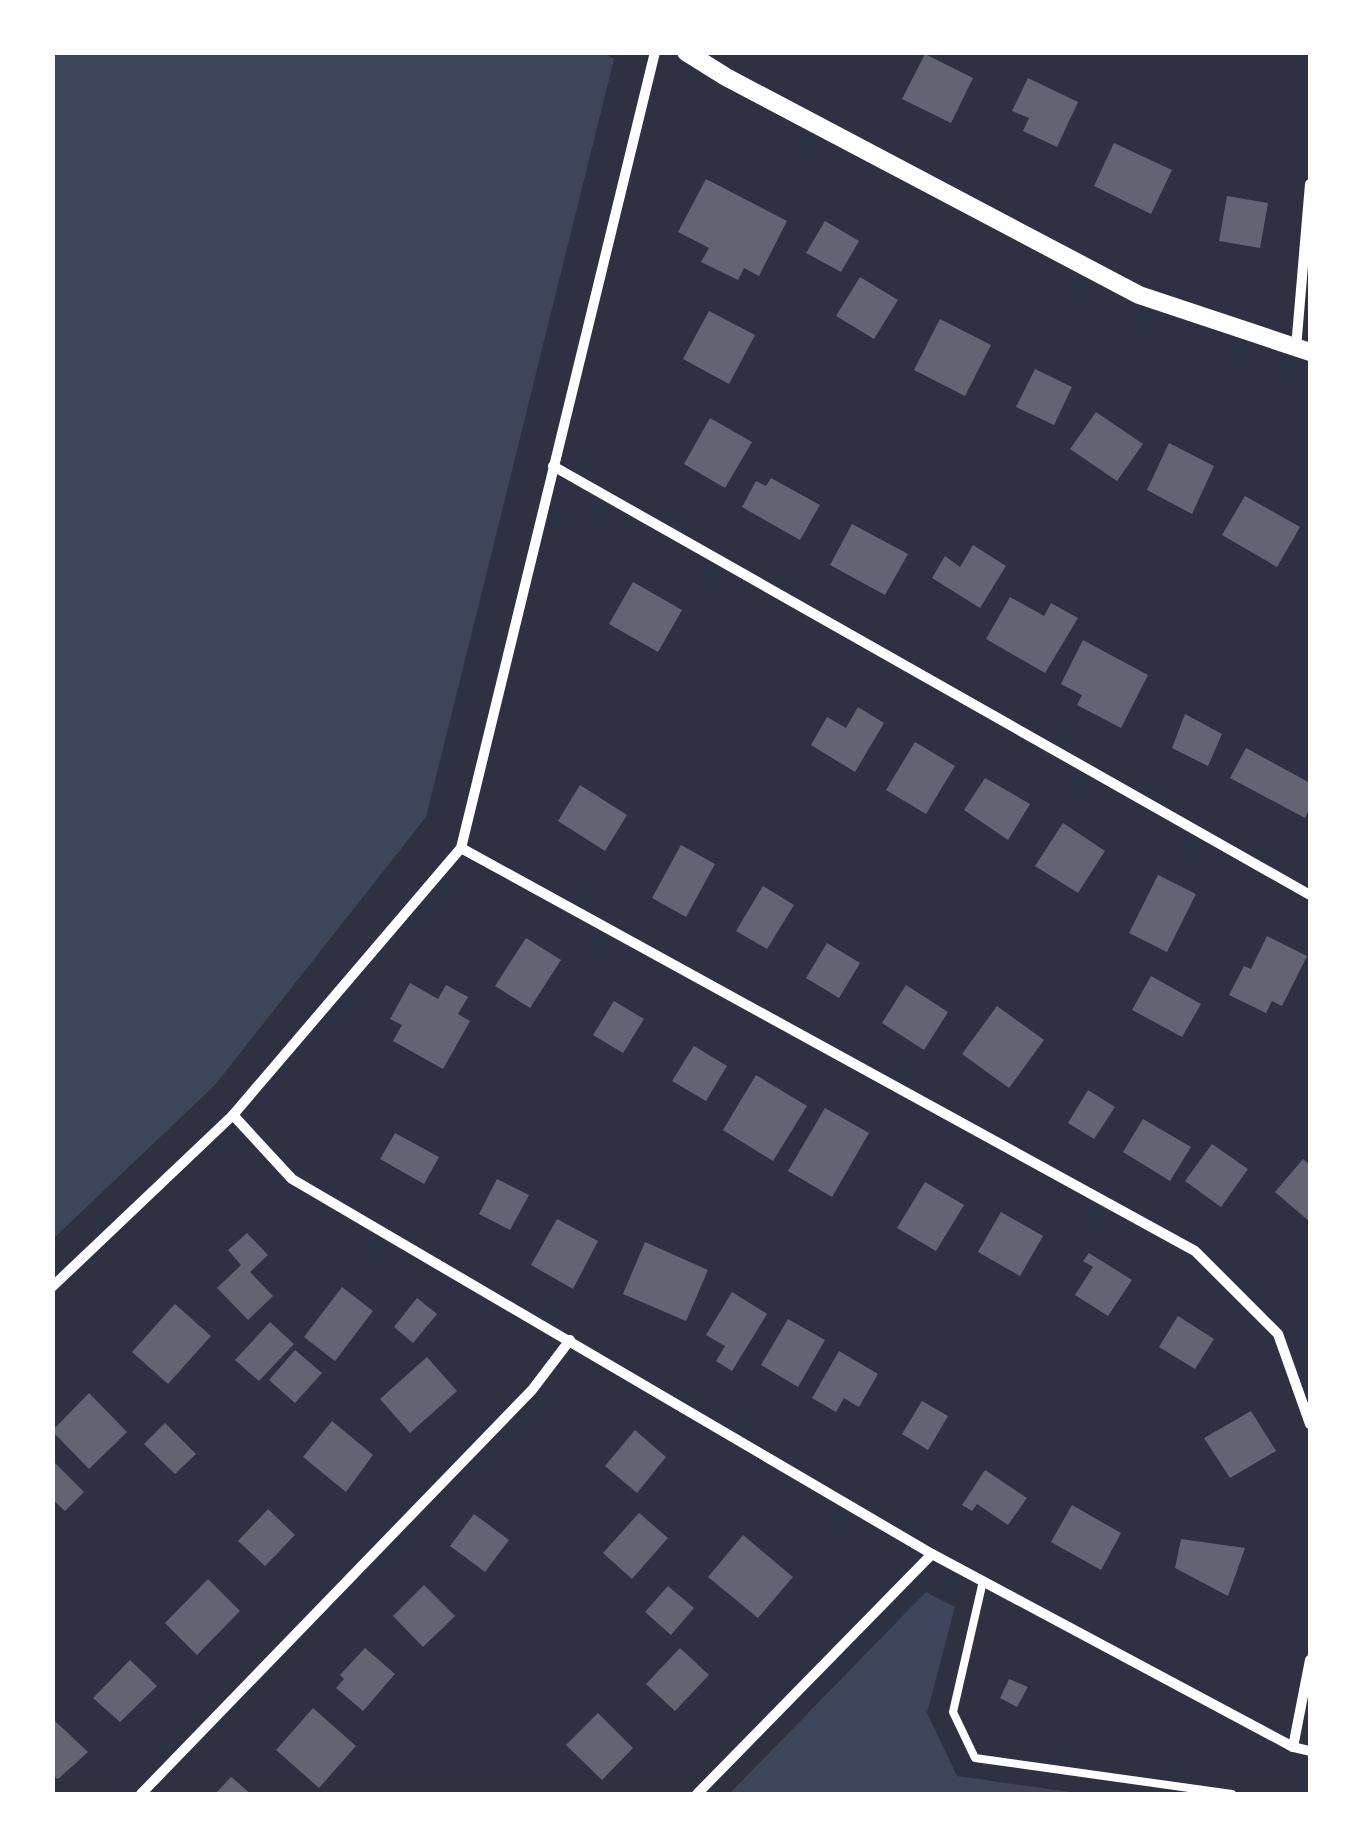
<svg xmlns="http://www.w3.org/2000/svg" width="1363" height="1847" font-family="Lato,sans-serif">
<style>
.green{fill:#3c4559}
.building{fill:#626471}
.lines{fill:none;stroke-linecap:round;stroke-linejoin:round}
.service{stroke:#fff;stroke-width:8}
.minor{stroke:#fff;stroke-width:10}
.tertiary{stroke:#fff;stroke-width:18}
</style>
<rect width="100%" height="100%" fill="#2d3142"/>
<g class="green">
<polygon points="53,52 602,52 614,59 426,817 215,1085 53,1239"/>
<polygon points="926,1592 955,1607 927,1713 957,1776 1084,1794 729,1794"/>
</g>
<g class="building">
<polygon points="925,54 973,78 951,123 902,99"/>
<polygon points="1028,78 1078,102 1057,147 1023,131 1029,118 1012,111"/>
<polygon points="1114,143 1172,170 1151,214 1094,186"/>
<polygon points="706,179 787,221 759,276 744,268 738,280 701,262 709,248 678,232"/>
<polygon points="1227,196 1268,203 1260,248 1219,241"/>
<polygon points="825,221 859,241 841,272 806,253"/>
<polygon points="860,277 898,300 874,339 836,316"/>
<polygon points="709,311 755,335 729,384 683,359"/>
<polygon points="940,319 991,345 965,396 914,370"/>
<polygon points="1035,369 1072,387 1054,425 1016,407"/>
<polygon points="1096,412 1143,444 1117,481 1070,449"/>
<polygon points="710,418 752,442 725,488 684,464"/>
<polygon points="1169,443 1214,466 1192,514 1147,490"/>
<polygon points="771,478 820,505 800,540 742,507 756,481 766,486"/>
<polygon points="1245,496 1300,527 1277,567 1222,535"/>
<polygon points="852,524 908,554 885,595 830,565"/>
<polygon points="973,545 1006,566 980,608 932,578 945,556 960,567"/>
<polygon points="633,582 682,610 658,652 609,624"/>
<polygon points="1010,597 1044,616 1051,603 1078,618 1045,673 986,639"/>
<polygon points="1083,640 1148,675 1121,728 1077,705 1082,695 1061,684"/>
<polygon points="858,707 884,723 855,772 811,745 827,717 846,728"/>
<polygon points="1185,714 1222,734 1208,766 1172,748"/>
<polygon points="915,742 955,766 926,814 886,790"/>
<polygon points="1246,748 1310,783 1310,808 1305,818 1230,778"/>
<polygon points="985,778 1030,804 1008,840 964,810"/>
<polygon points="580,785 627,815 605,851 558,821"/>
<polygon points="1063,823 1105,851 1078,893 1035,866"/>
<polygon points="681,845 715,864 686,917 652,898"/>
<polygon points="1158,875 1196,894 1167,952 1129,933"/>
<polygon points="763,886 794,905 767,949 736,931"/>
<polygon points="1267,936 1307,956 1282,1006 1272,1001 1266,1013 1229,995 1244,966 1251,969"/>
<polygon points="526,938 561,960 530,1008 495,986"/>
<polygon points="827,943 860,963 839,998 806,978"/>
<polygon points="1151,976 1201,1004 1182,1037 1132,1010"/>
<polygon points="410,983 438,999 446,985 468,997 458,1014 470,1021 443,1069 393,1041 402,1025 390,1019"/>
<polygon points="906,985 948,1012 924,1050 882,1023"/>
<polygon points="614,1001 644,1019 623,1053 593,1035"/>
<polygon points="997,1006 1044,1040 1009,1088 962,1054"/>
<polygon points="694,1046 727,1066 706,1101 672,1081"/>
<polygon points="756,1075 807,1106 773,1161 723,1130"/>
<polygon points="1088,1090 1115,1107 1094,1139 1068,1123"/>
<polygon points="825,1108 869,1133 832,1197 788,1171"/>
<polygon points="1143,1119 1191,1147 1170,1181 1123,1152"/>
<polygon points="395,1133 439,1157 424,1184 380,1159"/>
<polygon points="1212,1144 1248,1169 1221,1207 1185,1181"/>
<polygon points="1303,1159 1310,1165 1310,1222 1275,1192"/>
<polygon points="497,1179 529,1195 510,1230 479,1214"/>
<polygon points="925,1182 964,1205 936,1251 897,1228"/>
<polygon points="1001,1212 1043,1236 1020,1276 978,1252"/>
<polygon points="557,1219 598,1241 573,1289 531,1265"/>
<polygon points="247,1233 268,1255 250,1272 273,1296 248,1320 217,1288 241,1265 228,1250"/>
<polygon points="645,1242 708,1270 686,1321 623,1294"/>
<polygon points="1089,1253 1132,1280 1108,1316 1075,1295 1093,1267 1083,1261"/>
<polygon points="342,1287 373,1311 335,1361 304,1337"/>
<polygon points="732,1292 767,1314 732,1371 716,1361 725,1346 706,1335"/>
<polygon points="417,1298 437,1314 413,1343 394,1327"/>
<polygon points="175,1304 211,1336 168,1384 132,1352"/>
<polygon points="1178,1316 1214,1339 1195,1369 1159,1347"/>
<polygon points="788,1319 825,1340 798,1387 761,1365"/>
<polygon points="270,1322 294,1344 259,1381 235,1360"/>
<polygon points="295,1350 322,1373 295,1403 269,1380"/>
<polygon points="839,1351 878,1374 859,1407 844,1398 836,1412 812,1398"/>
<polygon points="427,1357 457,1391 410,1433 380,1399"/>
<polygon points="89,1393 127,1432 89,1469 52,1431"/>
<polygon points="922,1401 948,1416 928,1450 902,1434"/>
<polygon points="1251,1411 1276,1451 1230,1478 1204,1438"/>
<polygon points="332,1421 373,1455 346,1492 303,1457"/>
<polygon points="165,1423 196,1454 175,1474 144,1444"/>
<polygon points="635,1430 666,1457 637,1493 605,1466"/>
<polygon points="52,1460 84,1492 65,1511 52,1499"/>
<polygon points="985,1470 1027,1498 1008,1525 977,1504 972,1511 962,1505"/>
<polygon points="1072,1505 1121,1533 1101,1570 1051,1542"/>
<polygon points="268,1509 295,1535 265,1566 238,1541"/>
<polygon points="639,1513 668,1538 632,1579 603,1553"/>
<polygon points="474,1514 509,1540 485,1572 450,1546"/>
<polygon points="743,1535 793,1577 758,1618 708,1577"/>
<polygon points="1181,1539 1245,1548 1228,1596 1175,1568"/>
<polygon points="208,1579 240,1611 197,1655 165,1623"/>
<polygon points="424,1585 455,1616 423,1647 393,1616"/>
<polygon points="668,1586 694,1608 671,1635 645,1612"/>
<polygon points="365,1648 395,1674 363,1711 336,1688 344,1679 340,1675"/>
<polygon points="680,1648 709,1675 675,1711 646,1684"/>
<polygon points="130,1660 157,1686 120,1722 93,1698"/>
<polygon points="1009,1679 1028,1687 1017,1707 1000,1698"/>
<polygon points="313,1708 356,1746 319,1788 276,1750"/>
<polygon points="598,1713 633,1748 602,1780 566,1745"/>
<polygon points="55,1721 88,1752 58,1779 52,1775"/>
<polygon points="231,1777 251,1794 215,1794"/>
</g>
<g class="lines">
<polyline class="service" points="983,1581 953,1712 975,1758 1232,1794"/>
<g class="minor">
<polyline points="1296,348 1310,184"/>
<polyline points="553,466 1310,895"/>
<polyline points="461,848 1195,1251 1278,1334 1310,1424"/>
<polyline points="233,1115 292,1179 932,1554 1293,1747 1310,1751"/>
<polyline points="52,1287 233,1115 461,848 655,52"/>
<polyline points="1293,1747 1310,1660"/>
<polyline points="141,1794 532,1390 570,1340"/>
<polyline points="697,1794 932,1554"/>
</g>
<polyline class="tertiary" points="686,52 726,77 1139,295 1310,352"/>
</g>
<rect width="1363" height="1847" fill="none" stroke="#ffffff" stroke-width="110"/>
</svg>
